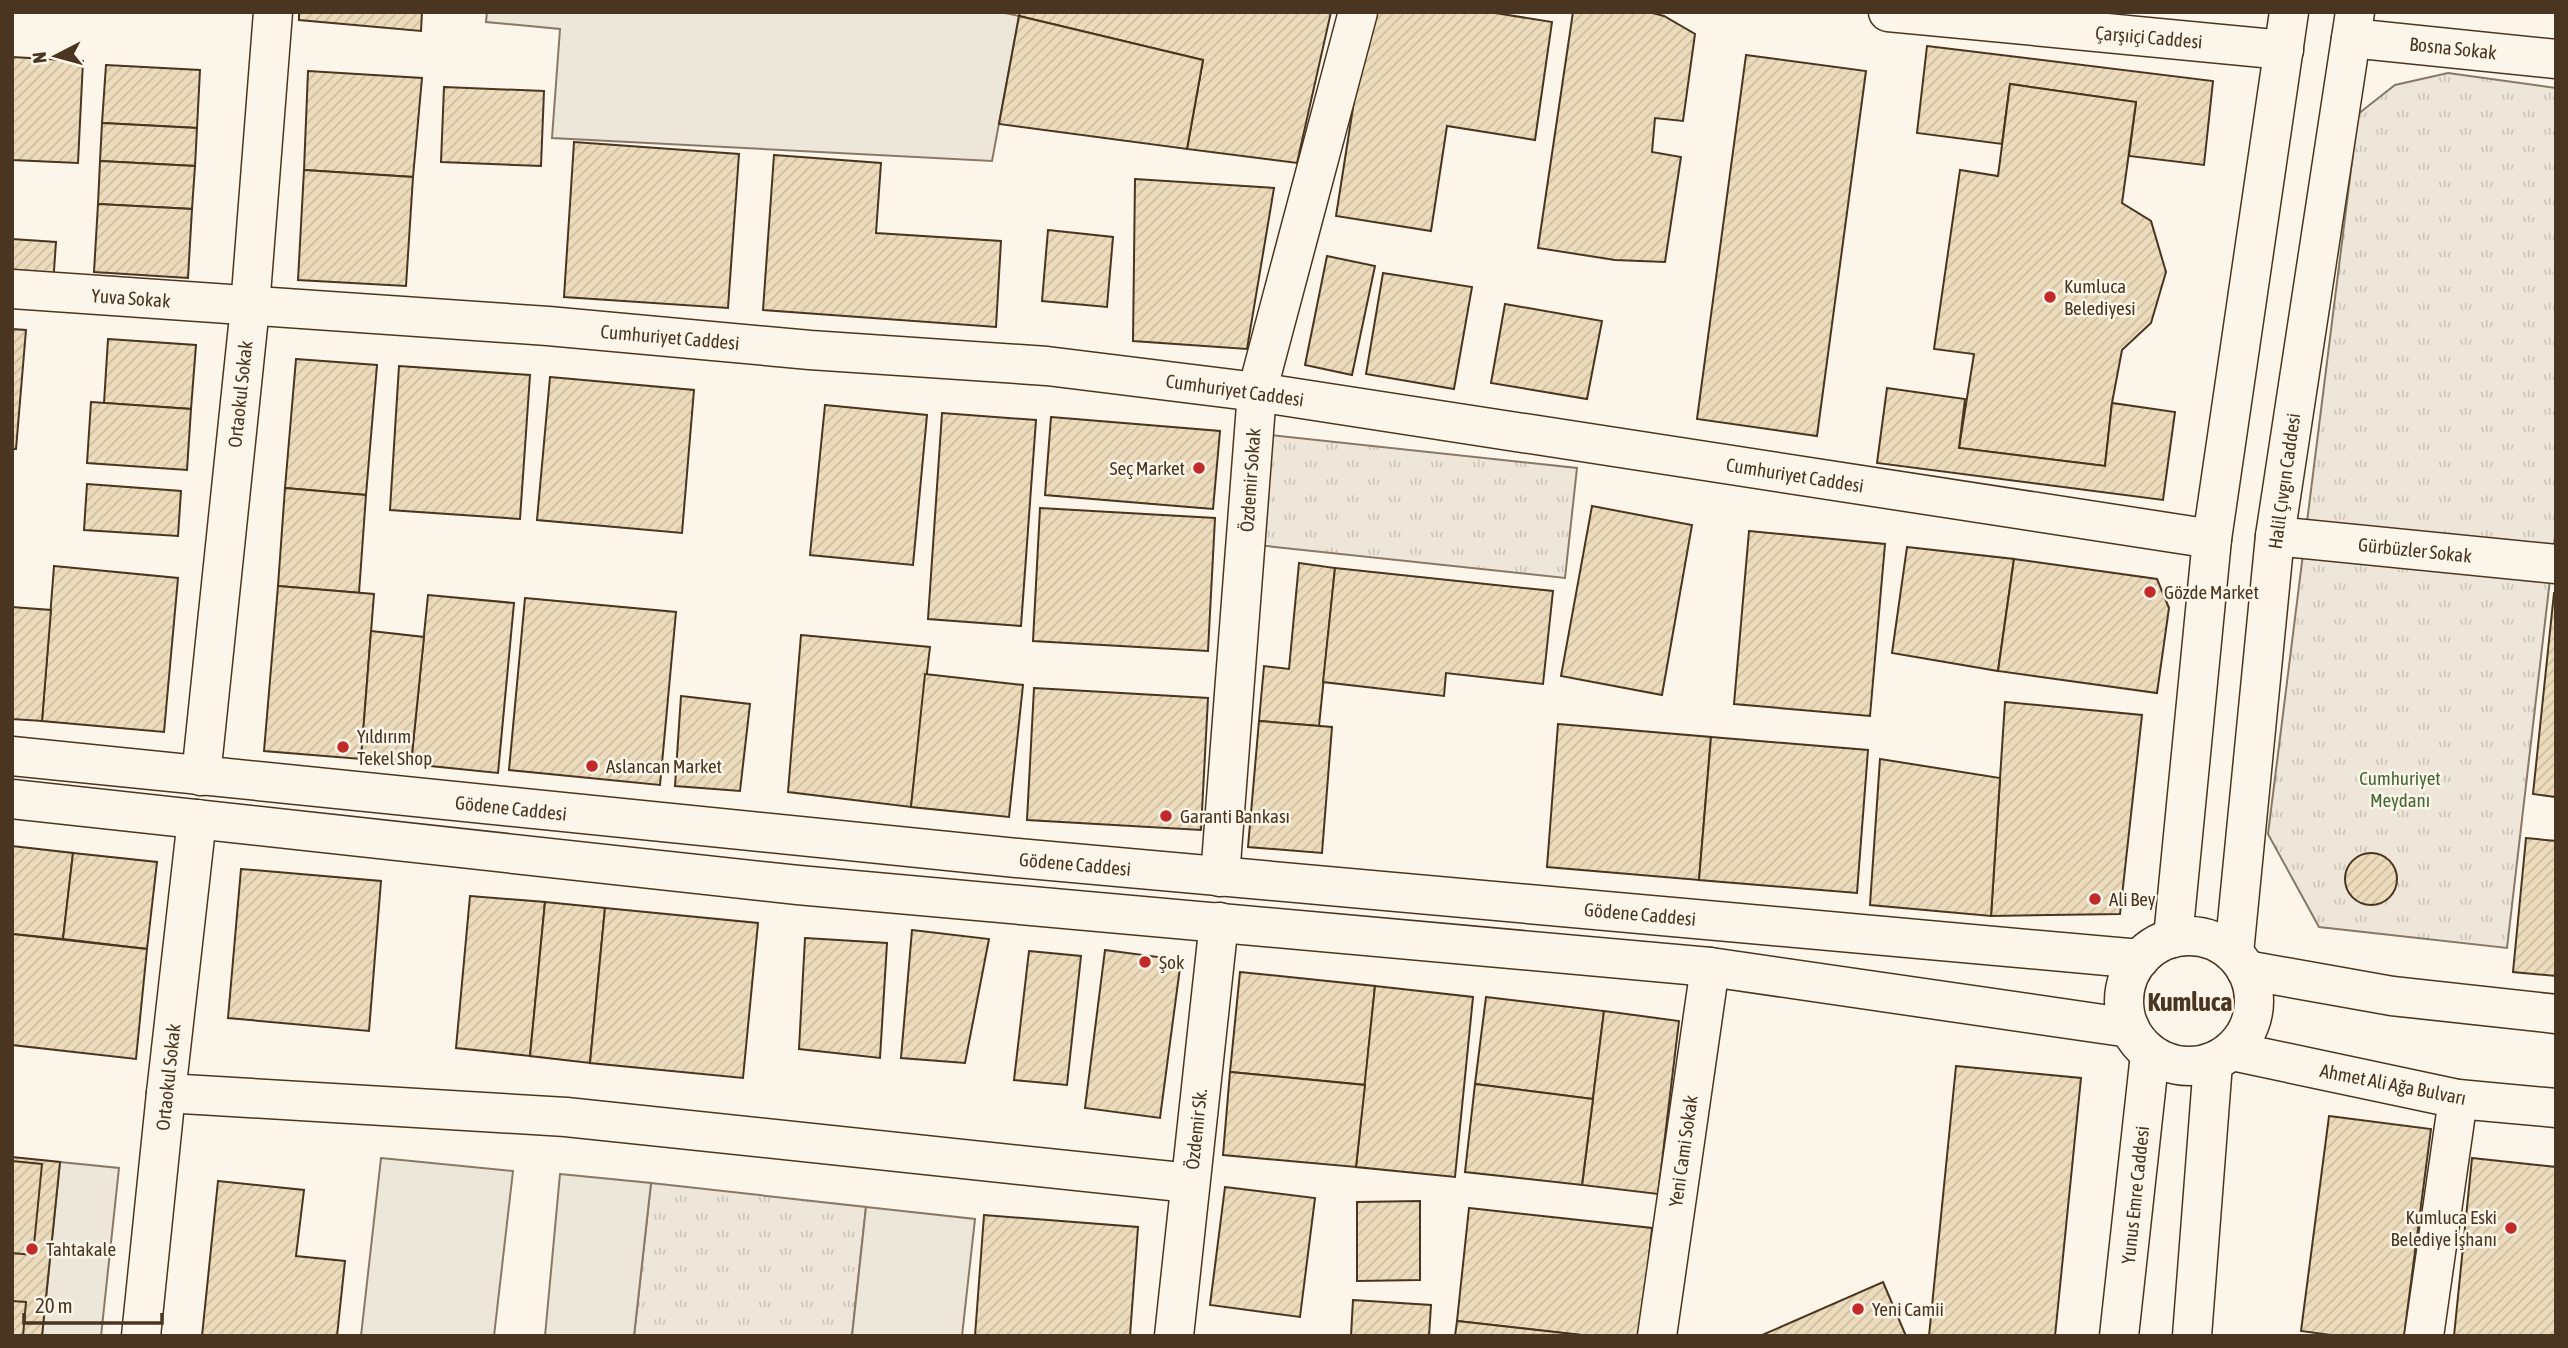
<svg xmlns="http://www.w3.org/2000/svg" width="2568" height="1348" font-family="'Asap Condensed',sans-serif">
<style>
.park{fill:url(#park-tufts);stroke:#887966;stroke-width:2}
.parking{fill:#ede7d9;stroke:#887966;stroke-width:2}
.building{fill:url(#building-hatch);stroke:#4a3520;stroke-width:2}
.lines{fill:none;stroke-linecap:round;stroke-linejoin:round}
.minor-casing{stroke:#4a3520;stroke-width:41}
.major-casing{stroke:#4a3520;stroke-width:41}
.highway-casing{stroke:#4a3520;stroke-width:41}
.minor{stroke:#fbf6e9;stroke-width:38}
.major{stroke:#fbf6e9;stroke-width:38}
.highway{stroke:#fbf6e9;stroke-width:38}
.poi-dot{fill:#c62828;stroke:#fbf6e9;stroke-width:2.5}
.labels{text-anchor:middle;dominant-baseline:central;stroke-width:5;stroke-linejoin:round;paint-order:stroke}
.street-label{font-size:19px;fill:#4a3520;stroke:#fbf6e9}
.poi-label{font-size:19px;fill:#4a3520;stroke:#fbf6e9;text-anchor:start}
.park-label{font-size:19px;fill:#436837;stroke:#fbf6e9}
.district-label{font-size:26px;font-weight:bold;fill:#4a3520;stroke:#fbf6e9}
</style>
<defs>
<pattern id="park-tufts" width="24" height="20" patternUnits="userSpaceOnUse" patternTransform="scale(1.75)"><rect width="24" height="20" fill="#ede6d9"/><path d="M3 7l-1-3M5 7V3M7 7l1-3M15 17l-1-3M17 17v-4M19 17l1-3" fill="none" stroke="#cdc6ba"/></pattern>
<pattern id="building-hatch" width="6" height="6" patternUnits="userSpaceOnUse" patternTransform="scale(1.75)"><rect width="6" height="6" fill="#ecdcbc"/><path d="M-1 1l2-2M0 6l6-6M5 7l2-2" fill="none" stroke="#ccbda1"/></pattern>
</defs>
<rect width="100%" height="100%" fill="#fbf6e9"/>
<g class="park">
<polygon points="2448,73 2556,88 2556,528 2507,948 2319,927 2268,834 2358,114 2395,85"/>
<polygon points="1269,435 1577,468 1565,578 1257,545"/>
<polygon points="651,1183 866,1207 852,1336 634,1336"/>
</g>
<g class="parking">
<polygon points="487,12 1000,12 1019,16 992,161 552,138 560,29 486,22"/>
<polygon points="381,1158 513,1171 494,1336 361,1336"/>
<polygon points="60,1162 119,1168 101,1336 42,1336"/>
<polygon points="560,1174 651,1183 634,1336 545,1336"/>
<polygon points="866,1207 975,1219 962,1336 852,1336"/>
</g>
<g class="building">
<polygon points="299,12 422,12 421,31 299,20"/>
<polygon points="1020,12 1331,12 1297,163 1187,149 1203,60 1019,16"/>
<polygon points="1368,12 1489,12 1552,22 1535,140 1447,126 1431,231 1336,216"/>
<polygon points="1573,12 1649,12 1664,16 1695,34 1683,121 1655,118 1652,152 1681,157 1665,262 1615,260 1538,248"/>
<polygon points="1019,16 1203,60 1187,149 999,124"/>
<polygon points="1927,46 2213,81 2204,165 2129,156 2136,102 2010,84 2002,144 1917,133"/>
<polygon points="1746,55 1866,71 1817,436 1697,419"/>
<polygon points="12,57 83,61 78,163 12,160"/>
<polygon points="106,65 200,70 197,128 102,123"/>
<polygon points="308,71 422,78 413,177 304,170"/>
<polygon points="2010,84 2136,102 2122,203 2151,221 2166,272 2151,323 2122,350 2112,403 2105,466 1959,448 1974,354 1934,349 1960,170 1998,176"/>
<polygon points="444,87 544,91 541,166 441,162"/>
<polygon points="102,123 197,128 195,166 100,161"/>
<polygon points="574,142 739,154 728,308 564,297"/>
<polygon points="774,155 881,163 876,233 1001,241 996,327 763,310"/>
<polygon points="100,161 195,166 192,209 98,204"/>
<polygon points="304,170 413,177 406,286 298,280"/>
<polygon points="1135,179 1274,188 1247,349 1133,341"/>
<polygon points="98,204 192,209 188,278 94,272"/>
<polygon points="1048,230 1113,237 1107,307 1042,301"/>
<polygon points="12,239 56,242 53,285 12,282"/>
<polygon points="1327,256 1375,266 1352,375 1305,365"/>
<polygon points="1383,273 1472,287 1454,389 1366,374"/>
<polygon points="1505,304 1602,321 1587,399 1491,383"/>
<polygon points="12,329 26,330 16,449 12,449"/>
<polygon points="108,339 196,345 191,409 104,403"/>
<polygon points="296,359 377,365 366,495 285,488"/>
<polygon points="399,366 530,375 520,519 390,510"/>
<polygon points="550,377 694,390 682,533 537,520"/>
<polygon points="1887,388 1965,399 1959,448 2105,466 2112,403 2175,412 2163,500 1877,463"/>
<polygon points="91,402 191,409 187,470 87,463"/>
<polygon points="825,405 927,415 913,565 810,555"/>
<polygon points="942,413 1036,420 1021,626 928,619"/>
<polygon points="1051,417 1220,431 1213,509 1045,495"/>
<polygon points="87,484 181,491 178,536 84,530"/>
<polygon points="285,488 366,495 359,593 278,586"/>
<polygon points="1592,506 1692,525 1662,695 1561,676"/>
<polygon points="1040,508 1215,518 1208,651 1033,641"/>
<polygon points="1749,531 1885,544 1870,716 1734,704"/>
<polygon points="1907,547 2014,559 1998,671 1892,653"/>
<polygon points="2014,559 2157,579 2169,608 2157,693 1998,671"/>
<polygon points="1299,563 1335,568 1319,726 1259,721 1264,666 1289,669"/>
<polygon points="54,566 178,578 164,732 42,721"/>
<polygon points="1335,568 1553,591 1543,684 1446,673 1444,696 1323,682"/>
<polygon points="278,586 374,594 361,759 264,751"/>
<polygon points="2554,593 2556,593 2556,797 2533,794"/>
<polygon points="428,595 514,603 498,773 411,764"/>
<polygon points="525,598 676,612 660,785 509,770"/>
<polygon points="12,607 51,610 42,721 12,719"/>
<polygon points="371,631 424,637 411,764 361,759"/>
<polygon points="801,635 930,647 911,807 788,792"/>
<polygon points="925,674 1023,685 1009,817 911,807"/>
<polygon points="1034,688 1208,698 1201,830 1027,820"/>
<polygon points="681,696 750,704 740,791 675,786"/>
<polygon points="2005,702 2142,715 2120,914 1991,916"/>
<polygon points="1259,721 1332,727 1322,853 1248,847"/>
<polygon points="1558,724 1711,737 1699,880 1547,867"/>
<polygon points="1711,737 1868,750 1857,893 1699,880"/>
<polygon points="1880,759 2000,778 1991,916 1870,905"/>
<polygon points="2526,838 2556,841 2556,976 2513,972"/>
<polygon points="12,846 73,853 63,939 12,934"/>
<polygon points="73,853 157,862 147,949 63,939"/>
<circle cx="2371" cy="879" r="26"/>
<polygon points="241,869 381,881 369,1031 228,1018"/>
<polygon points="470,896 545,902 530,1056 456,1048"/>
<polygon points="545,902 605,908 590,1063 530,1056"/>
<polygon points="605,908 758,923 743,1078 590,1063"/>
<polygon points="912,930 989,939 965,1063 901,1058"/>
<polygon points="12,934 147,949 136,1059 12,1045"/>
<polygon points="805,938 887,943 880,1058 799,1049"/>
<polygon points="1105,950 1181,960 1160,1118 1085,1108"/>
<polygon points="1029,951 1081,956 1067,1085 1014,1080"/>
<polygon points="1240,972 1375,986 1365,1085 1230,1072"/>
<polygon points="1375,986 1473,997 1455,1177 1356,1167"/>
<polygon points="1486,997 1604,1011 1593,1099 1475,1084"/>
<polygon points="1604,1011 1679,1021 1658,1194 1582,1185"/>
<polygon points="1956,1066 2081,1078 2055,1336 1929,1336"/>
<polygon points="1230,1072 1365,1085 1356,1167 1223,1155"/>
<polygon points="1475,1084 1593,1099 1582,1185 1465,1172"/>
<polygon points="2329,1116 2431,1129 2404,1336 2338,1336 2301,1331"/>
<polygon points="12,1157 60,1162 42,1336 12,1336"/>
<polygon points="2472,1158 2556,1167 2556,1336 2454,1336"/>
<polygon points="12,1161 42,1164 33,1255 12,1253"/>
<polygon points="218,1181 304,1190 296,1256 345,1261 337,1336 202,1336"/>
<polygon points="1225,1187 1315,1198 1300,1317 1210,1305"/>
<polygon points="1420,1201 1420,1280 1357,1281 1357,1202"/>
<polygon points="1469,1208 1652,1228 1641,1336 1590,1336 1457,1321"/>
<polygon points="984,1215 1138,1227 1130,1336 975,1336"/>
<polygon points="1883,1282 1906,1336 1760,1336"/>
<polygon points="1353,1300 1431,1305 1429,1336 1351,1336"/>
<polygon points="12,1301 26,1302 23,1336 12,1336"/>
<polygon points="1457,1321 1590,1336 1455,1336"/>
</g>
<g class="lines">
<g class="minor-casing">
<g id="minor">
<polyline points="1888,12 2284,50"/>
<polyline points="2351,38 2556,59"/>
<polyline points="12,289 548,326 810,350 1047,366 1257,392 2212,539"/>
<polyline points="2275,536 2556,564"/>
<polyline points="201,776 250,307 273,12"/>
<polyline points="1220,877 1257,392 1358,12"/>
<polyline points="166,1093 566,1117 1190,1183"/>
<polyline points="141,1336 166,1093 197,819"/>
<polyline points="1174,1336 1219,922"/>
<polyline points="1657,1336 1710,967"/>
<polyline points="2119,1336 2150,1054"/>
<polyline points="2192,1336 2213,1063"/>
<polyline points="2424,1336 2458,1099"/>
</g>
</g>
<g class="major-casing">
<g id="major">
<polyline points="12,756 1017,858 2140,959"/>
<polyline points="12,799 798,885 1710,967 2130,1028"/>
</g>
</g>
<g class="highway-casing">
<g id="highway">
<circle cx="2189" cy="1001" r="65"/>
<polyline points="2173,938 2212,539 2289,12"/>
<polyline points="2234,953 2275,536 2355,12"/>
<polyline points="2246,970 2392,996 2556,1014"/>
<polyline points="2232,1051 2458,1099 2556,1108"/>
</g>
</g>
<use href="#minor" class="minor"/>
<use href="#major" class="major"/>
<use href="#highway" class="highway"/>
</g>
<g class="poi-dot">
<circle cx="2050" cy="297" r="7"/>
<circle cx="1199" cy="468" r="7"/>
<circle cx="2150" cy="592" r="7"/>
<circle cx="343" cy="747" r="7"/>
<circle cx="592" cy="766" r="7"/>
<circle cx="1166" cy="816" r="7"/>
<circle cx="2095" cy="899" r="7"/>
<circle cx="1145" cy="962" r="7"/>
<circle cx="2511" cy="1228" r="7"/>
<circle cx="32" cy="1249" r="7"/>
<circle cx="1858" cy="1309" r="7"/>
</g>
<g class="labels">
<g class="street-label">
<text transform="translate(2149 37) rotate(5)">Çarşıiçi Caddesi</text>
<text transform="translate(2453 48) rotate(6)">Bosna Sokak</text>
<text transform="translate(131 298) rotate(4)">Yuva Sokak</text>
<text transform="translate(670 337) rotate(5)">Cumhuriyet Caddesi</text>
<text transform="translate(1235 390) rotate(8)">Cumhuriyet Caddesi</text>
<text transform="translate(240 394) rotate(-84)">Ortaokul Sokak</text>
<text transform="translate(1795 475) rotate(9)">Cumhuriyet Caddesi</text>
<text transform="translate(1250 480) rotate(-86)">Özdemir Sokak</text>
<text transform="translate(2284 481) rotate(-82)">Halil Çıvgın Caddesi</text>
<text transform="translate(2415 550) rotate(6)">Gürbüzler Sokak</text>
<text transform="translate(511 808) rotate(6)">Gödene Caddesi</text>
<text transform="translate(1075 864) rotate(5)">Gödene Caddesi</text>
<text transform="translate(1640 914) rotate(5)">Gödene Caddesi</text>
<text transform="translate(168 1077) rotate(-84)">Ortaokul Sokak</text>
<text transform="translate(2393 1084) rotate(11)">Ahmet Ali Ağa Bulvarı</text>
<text transform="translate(1196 1129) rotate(-84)">Özdemir Sk.</text>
<text transform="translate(1683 1151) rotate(-82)">Yeni Cami Sokak</text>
<text transform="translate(2135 1195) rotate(-84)">Yunus Emre Caddesi</text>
</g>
<g class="poi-label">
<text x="2064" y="286">Kumluca<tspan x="2064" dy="22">Belediyesi</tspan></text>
<text x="1185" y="468" text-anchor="end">Seç Market</text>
<text x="2164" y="592">Gözde Market</text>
<text x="357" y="736">Yıldırım<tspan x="357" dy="22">Tekel Shop</tspan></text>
<text x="606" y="766">Aslancan Market</text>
<text x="1180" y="816">Garanti Bankası</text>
<text x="2109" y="899">Ali Bey</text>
<text x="1159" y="962">Şok</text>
<text x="2497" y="1217" text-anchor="end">Kumluca Eski<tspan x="2497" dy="22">Belediye İşhanı</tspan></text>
<text x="46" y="1249">Tahtakale</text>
<text x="1872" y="1309">Yeni Camii</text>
</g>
<g class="park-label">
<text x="2400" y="778">Cumhuriyet<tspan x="2400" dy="22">Meydanı</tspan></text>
</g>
<g class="district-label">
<text x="2190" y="1002">Kumluca</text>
</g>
</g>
<rect width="2568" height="1348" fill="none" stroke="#4a3520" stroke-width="28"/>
<g transform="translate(56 56) rotate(264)" stroke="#fbf6e9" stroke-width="5" paint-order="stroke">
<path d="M0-5L12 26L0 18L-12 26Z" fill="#4a3520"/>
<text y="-10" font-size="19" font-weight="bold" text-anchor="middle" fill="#4a3520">N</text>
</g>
<path d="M24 1313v10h138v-10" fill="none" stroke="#4a3520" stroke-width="3.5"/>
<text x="35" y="1313" font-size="21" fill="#4a3520" stroke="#fbf6e9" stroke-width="5" paint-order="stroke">20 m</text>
</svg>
